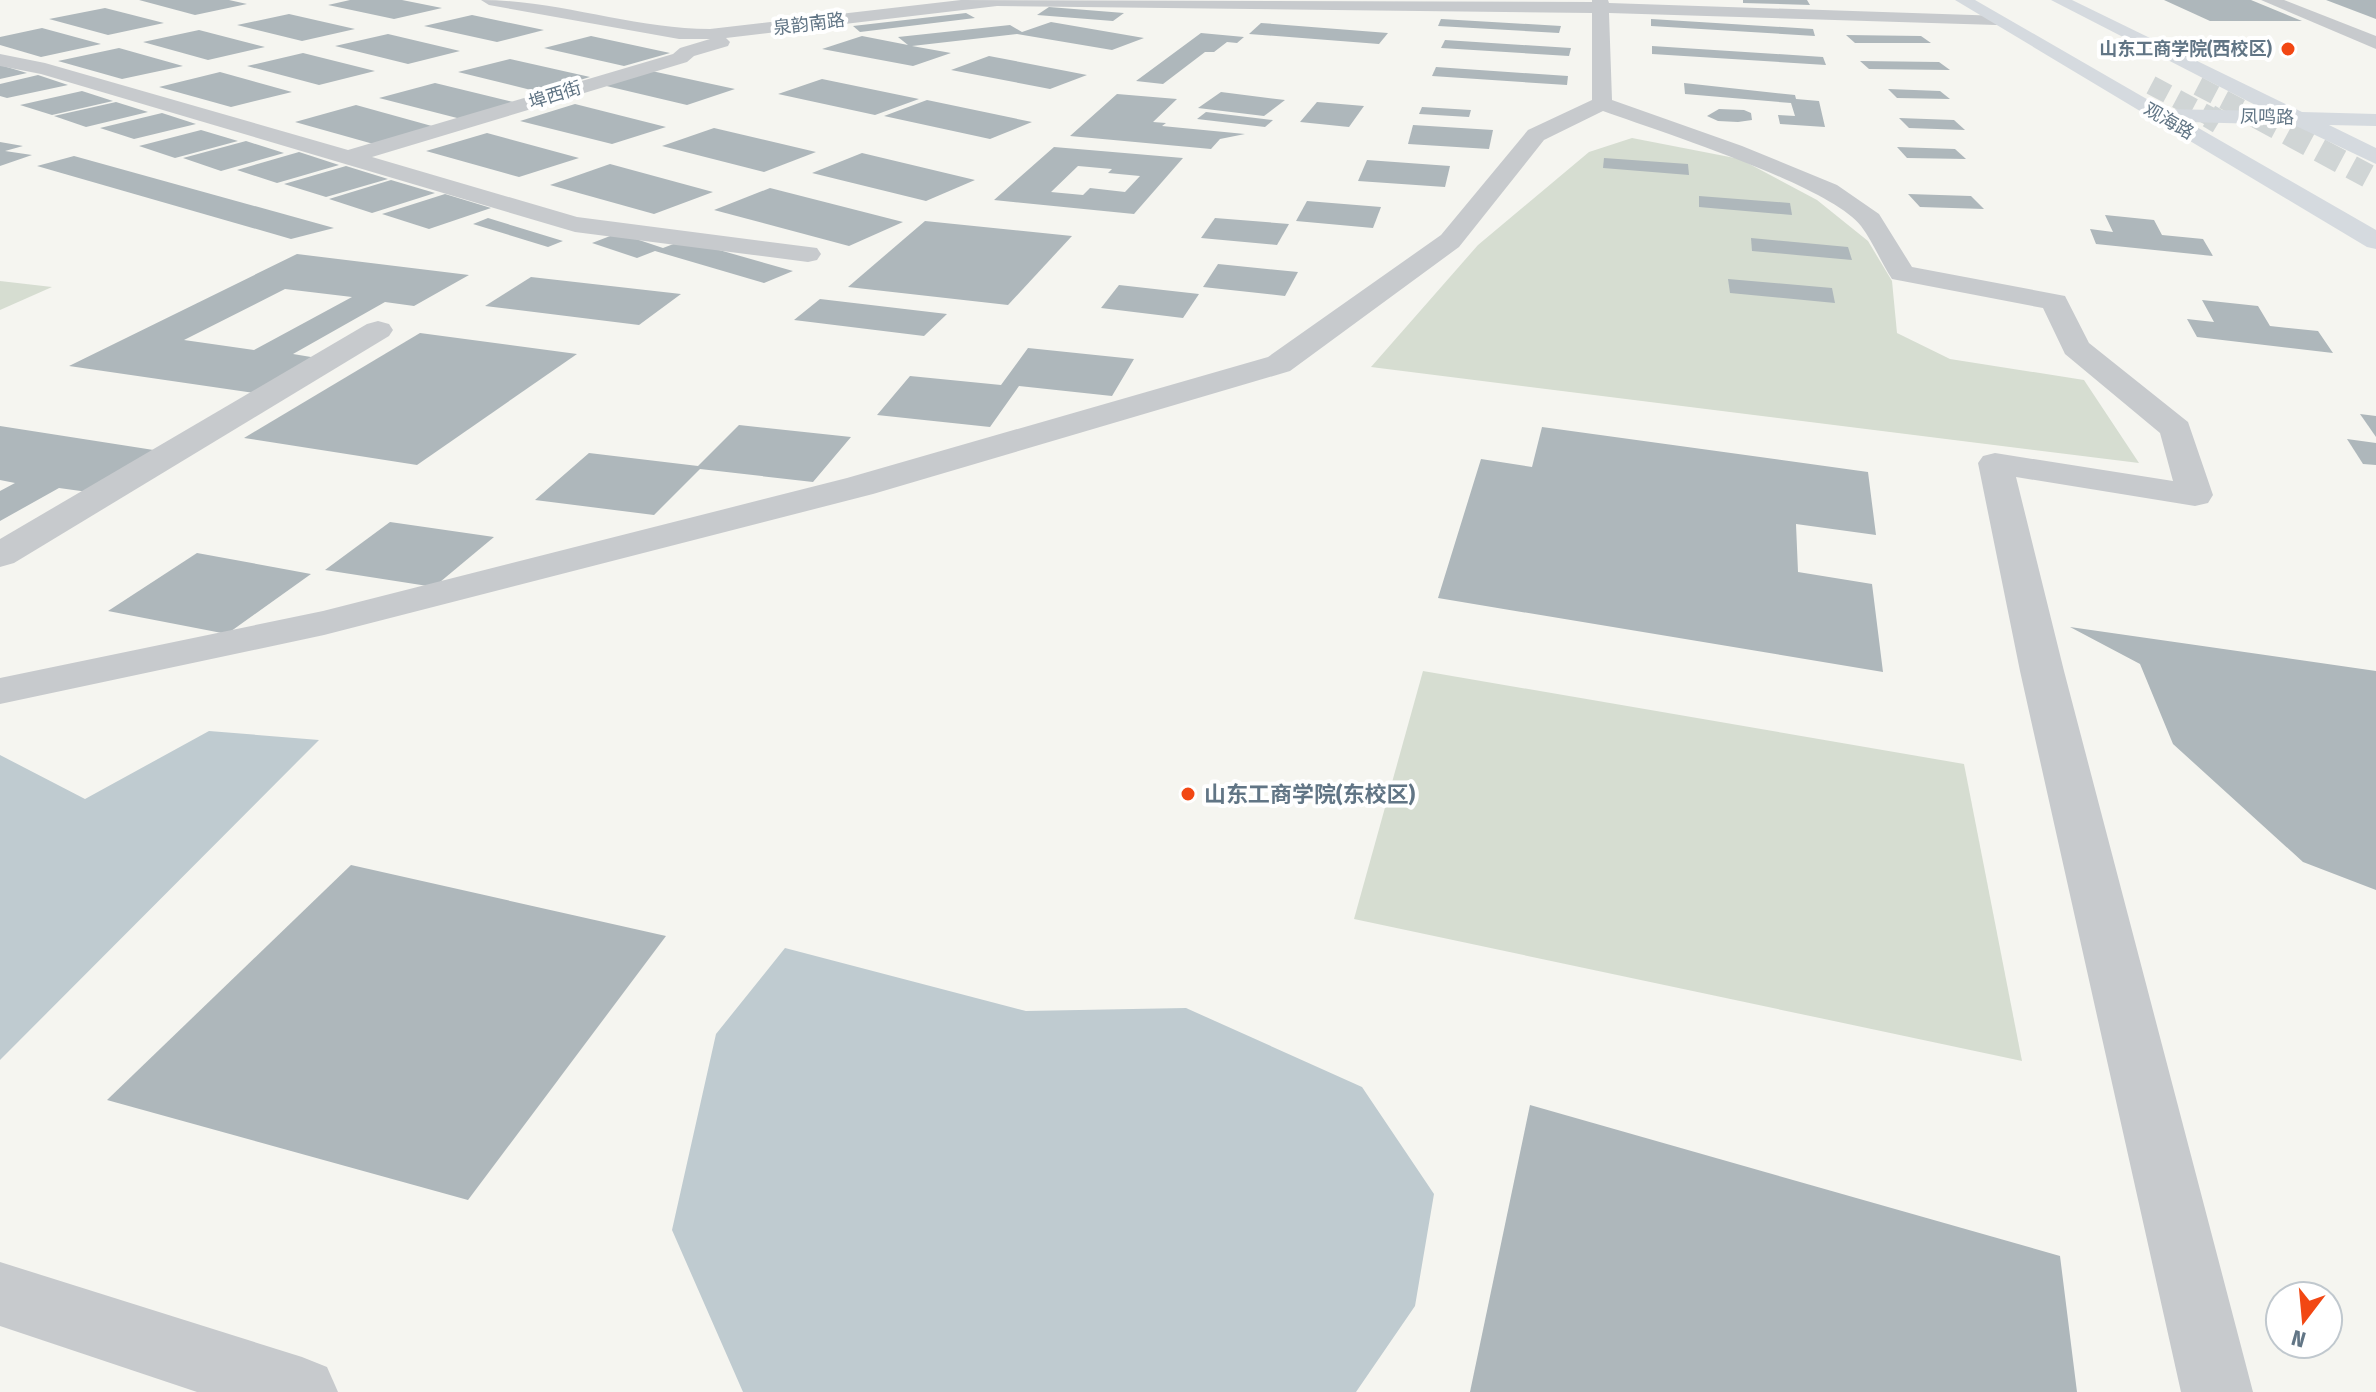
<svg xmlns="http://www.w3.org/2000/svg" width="2376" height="1392" font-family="'Fira Sans Condensed','Noto Sans SC',sans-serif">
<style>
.green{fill:#d6ddd1}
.water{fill:#bfcbd0}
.building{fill:#aeb7bb;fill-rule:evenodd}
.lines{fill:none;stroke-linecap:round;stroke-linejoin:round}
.major-tunnel-far1{stroke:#d0d5d5;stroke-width:19;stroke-dasharray:19 10;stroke-linecap:butt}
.major-tunnel{stroke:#d0d5d5;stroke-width:24;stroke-dasharray:24 12;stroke-linecap:butt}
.minor{fill:#c7cacd;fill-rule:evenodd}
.major{fill:#d5dadf;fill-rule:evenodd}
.poi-dot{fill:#f24713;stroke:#fff;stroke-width:3}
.labels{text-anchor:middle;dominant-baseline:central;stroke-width:8;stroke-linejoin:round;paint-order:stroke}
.far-street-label{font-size:18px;fill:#617585;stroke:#fff}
.far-poi-label{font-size:18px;font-weight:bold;fill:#617585;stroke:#fff;text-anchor:end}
.poi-label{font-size:22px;font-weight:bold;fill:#617585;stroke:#fff;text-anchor:start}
</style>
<rect width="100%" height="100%" fill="#f5f5f0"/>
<g class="green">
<polygon points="1632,138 1740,159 1817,200 1868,241 1892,281 1897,333 1950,359 2084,380 2139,463 1371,367 1478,245 1589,152"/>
<polygon points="0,281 52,287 0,310"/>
<polygon points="1423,671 1964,764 2022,1061 1354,919"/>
</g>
<g class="water">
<polygon points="209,731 319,740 0,1060 0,755 85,799"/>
<polygon points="785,948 1026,1011 1186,1008 1362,1087 1434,1194 1415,1306 1356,1392 743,1392 672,1230 716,1034"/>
</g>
<g class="building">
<polygon points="139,0 229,0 247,4 195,15"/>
<polygon points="350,0 402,0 442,8 394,19 328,5"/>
<polygon points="1743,0 1807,0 1810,5 1743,3"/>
<polygon points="2164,0 2251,0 2302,21 2210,21"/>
<polygon points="2326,0 2376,0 2376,19"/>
<polygon points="1049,7 1124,13 1113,21 1037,15"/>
<polygon points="105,8 164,23 108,35 49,19"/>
<polygon points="966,13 975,18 860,32 853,26"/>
<polygon points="289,14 355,29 302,41 237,25"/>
<polygon points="472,15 544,30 497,42 424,26"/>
<polygon points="1441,19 1561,26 1559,33 1438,26"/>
<polygon points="1651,19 1813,29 1815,36 1651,26"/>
<polygon points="1051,22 1144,38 1112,50 1017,34 912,46 951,53 913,66 822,49 862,36 908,45 898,37 1010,25 1022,32"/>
<polygon points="1261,23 1388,33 1379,44 1249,34"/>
<polygon points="42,28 101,44 41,57 0,45 0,37"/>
<polygon points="199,30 265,47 208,60 143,42"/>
<polygon points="1201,33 1244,37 1237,43 1227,42 1214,52 1205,52 1163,84 1136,81"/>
<polygon points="388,34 460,51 408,64 335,46"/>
<polygon points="1846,35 1921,36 1931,43 1855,43"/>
<polygon points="591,36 670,53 624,66 544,48"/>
<polygon points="1445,40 1571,48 1569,56 1441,48"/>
<polygon points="1652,46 1823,57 1826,65 1652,54"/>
<polygon points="119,48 183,66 122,79 58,61"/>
<polygon points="303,53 375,71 319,85 247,66"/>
<polygon points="989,56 1087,75 1050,89 951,70"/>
<polygon points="510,59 590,77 539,92 458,72"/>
<polygon points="1860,61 1939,62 1950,70 1869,69"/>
<polygon points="0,65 27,73 0,79"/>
<polygon points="1436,67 1568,76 1567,85 1432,76"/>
<polygon points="647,70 735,89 687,105 598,84"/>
<polygon points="220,72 292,92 231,107 159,87"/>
<polygon points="38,75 68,85 7,98 0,96 0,84"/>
<polygon points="822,79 919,99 875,115 778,94"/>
<polygon points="435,83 517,103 461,119 379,98"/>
<polygon points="1684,83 1795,95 1796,99 1819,101 1825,127 1780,124 1778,115 1795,116 1791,103 1685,94"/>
<polygon points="1888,89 1940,91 1950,99 1897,98"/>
<polygon points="82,91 113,101 52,115 20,105"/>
<polygon points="1221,92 1285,100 1264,116 1198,108"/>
<polygon points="1117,94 1177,99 1153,122 1166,123 1162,126 1245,134 1220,139 1211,149 1070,136"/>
<polygon points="927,100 1032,122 990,139 884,116"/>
<polygon points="116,102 148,112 86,127 54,116"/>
<polygon points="1317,102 1364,106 1349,127 1300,122"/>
<polygon points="575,104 666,127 612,144 520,121"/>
<polygon points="356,105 439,128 377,145 295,122"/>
<polygon points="1422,107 1471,110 1469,117 1419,114"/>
<polygon points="1719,109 1744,110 1751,113 1752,120 1738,122 1718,121 1707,116"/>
<polygon points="1206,112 1273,120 1265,127 1197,119"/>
<polygon points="162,113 196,124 134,139 100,128"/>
<polygon points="1899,118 1954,120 1965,130 1909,128"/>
<polygon points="1413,125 1493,130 1489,149 1408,144"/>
<polygon points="714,128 816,152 764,172 662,146"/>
<polygon points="201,130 238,141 175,158 139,146"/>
<polygon points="487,133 579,158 519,177 426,151"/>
<polygon points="246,141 284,153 221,171 183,158"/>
<polygon points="0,142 23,146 5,151 32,155 0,166"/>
<path d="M1054,147L1183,158L1134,214L994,200ZM1078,166L1112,169L1108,173L1140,176L1125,192L1090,188L1083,195L1051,192Z"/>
<polygon points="1897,147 1955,149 1966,159 1907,158"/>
<polygon points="299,152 339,165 277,183 237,170"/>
<polygon points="862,153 975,180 926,201 812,173"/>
<polygon points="74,156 334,228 291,239 37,166"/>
<polygon points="1604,158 1688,164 1689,175 1603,168"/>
<polygon points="1367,160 1450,166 1445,187 1358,181"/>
<polygon points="610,164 713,192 654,214 550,185"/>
<polygon points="346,166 388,179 326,197 284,184"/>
<polygon points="391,180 435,193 372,213 329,199"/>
<polygon points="770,188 903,222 849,246 714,210"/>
<polygon points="445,194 491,208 429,229 382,214"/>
<polygon points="1908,194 1971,196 1984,209 1920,207"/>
<polygon points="1699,196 1790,203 1792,215 1699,207"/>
<polygon points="1307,201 1381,207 1373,228 1296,221"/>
<polygon points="2105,215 2154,220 2162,235 2203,239 2213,256 2096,244 2090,229 2113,232"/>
<polygon points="488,218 563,241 548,247 473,224"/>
<polygon points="1215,218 1289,224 1277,245 1201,238"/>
<polygon points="925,221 1072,236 1008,305 848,287"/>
<polygon points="618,233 663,248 684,240 793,271 764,283 655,251 637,258 592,243"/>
<polygon points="1751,238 1848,247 1852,260 1752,251"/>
<path d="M297,254L469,275L414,306L385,302L293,354L323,359L262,394L69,366ZM285,289L352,297L254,350L184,340Z"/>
<polygon points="1218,264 1298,272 1285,296 1203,287"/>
<polygon points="531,277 681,294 639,325 485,306"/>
<polygon points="1728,279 1832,288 1835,303 1730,293"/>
<polygon points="1119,285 1199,294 1183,318 1101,308"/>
<polygon points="820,299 947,314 924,336 794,320"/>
<polygon points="2202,300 2258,306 2270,326 2318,331 2333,353 2197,337 2187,319 2214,322"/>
<polygon points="420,333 577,354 417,465 244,438"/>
<polygon points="1028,348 1134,359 1112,396 1019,386 990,427 877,415 910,376 1001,385"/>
<polygon points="2360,414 2376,416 2376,437"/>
<polygon points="739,425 851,437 813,482 700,469 654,515 535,500 589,453 698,466"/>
<polygon points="0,426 160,451 88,492 59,488 0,521 0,491 15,483 0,480"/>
<polygon points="1542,427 1868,472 1876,535 1796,524 1798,572 1872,584 1883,672 1438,598 1481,459 1532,467"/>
<polygon points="2347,439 2376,443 2376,465 2363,464"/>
<polygon points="390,522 494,537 434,587 325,570"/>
<polygon points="197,553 311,574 227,634 108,611"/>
<polygon points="2070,627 2376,671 2376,890 2303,862 2173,744 2140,664"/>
<polygon points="351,865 666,936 468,1200 107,1100"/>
<polygon points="1530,1105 2060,1256 2077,1392 1470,1392"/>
</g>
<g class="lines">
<g class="major-tunnel-far1">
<polyline points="2151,85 2213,118"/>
<polyline points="2198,86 2259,118"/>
</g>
<g class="major-tunnel">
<polyline points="2209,116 2219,122"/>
<polyline points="2256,116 2368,176"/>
</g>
<g class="minor">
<path d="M481,0C558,0 633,29 710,29L961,0L1592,2V0H1608L1609,3L2002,16L2005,20L2002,24L1996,25L1609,13L1612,100L1742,146L1837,185L1879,214L1912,267L2065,296L2089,343L2188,422L2213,495L2208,503L2195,506L2016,477L2064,671L2253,1392H2181L2020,671L1978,463L1983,456L1995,453L2173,481L2160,433L2065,354L2043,308L1892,279C1881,262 1873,242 1861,226C1829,185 1658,131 1603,111L1544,140L1459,247L1290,371L873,494L324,635L0,704V678L323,611L847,478L1268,357L1441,235L1528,130L1592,100V13L997,6L726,38L730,42L728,46L694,56L687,62L372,157L577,217L817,248L821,254L817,260L808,262L575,232L41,74L0,66V54L45,63L348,150L673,54L680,48L710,39H679L489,5Z"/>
<polygon points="2261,0 2284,0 2376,36 2376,49"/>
<polygon points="378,321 389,324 393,330 389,336 14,563 0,567 0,539 367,324"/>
<polygon points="0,1262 302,1357 327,1367 338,1392 197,1392 0,1326"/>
</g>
<polygon class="major" points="1955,0 1975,0 2164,109 2267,111 2051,0 2072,0 2302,112 2376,114 2376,126 2329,125 2376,148 2376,164 2294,125 2188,122 2376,230 2376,249 2367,247"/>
</g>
<g class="poi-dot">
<circle cx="2288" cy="49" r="8"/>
<circle cx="1188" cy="794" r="8"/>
</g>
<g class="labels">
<g class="far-street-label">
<text transform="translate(809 24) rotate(-7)">泉韵南路</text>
<text transform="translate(555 95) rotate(-17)">埠西街</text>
<text transform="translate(2267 117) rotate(1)">凤鸣路</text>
<text transform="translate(2169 121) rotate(30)">观海路</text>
</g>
<g class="far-poi-label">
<text x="2272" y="49">山东工商学院(西校区)</text>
</g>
<g class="poi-label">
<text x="1204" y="794">山东工商学院(东校区)</text>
</g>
</g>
<g transform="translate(2304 1320) rotate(196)"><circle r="38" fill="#ffffff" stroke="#c0c8ce" stroke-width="2"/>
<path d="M0-6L14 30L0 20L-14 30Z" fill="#f24713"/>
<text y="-12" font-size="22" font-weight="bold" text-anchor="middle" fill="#617585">N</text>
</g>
</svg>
